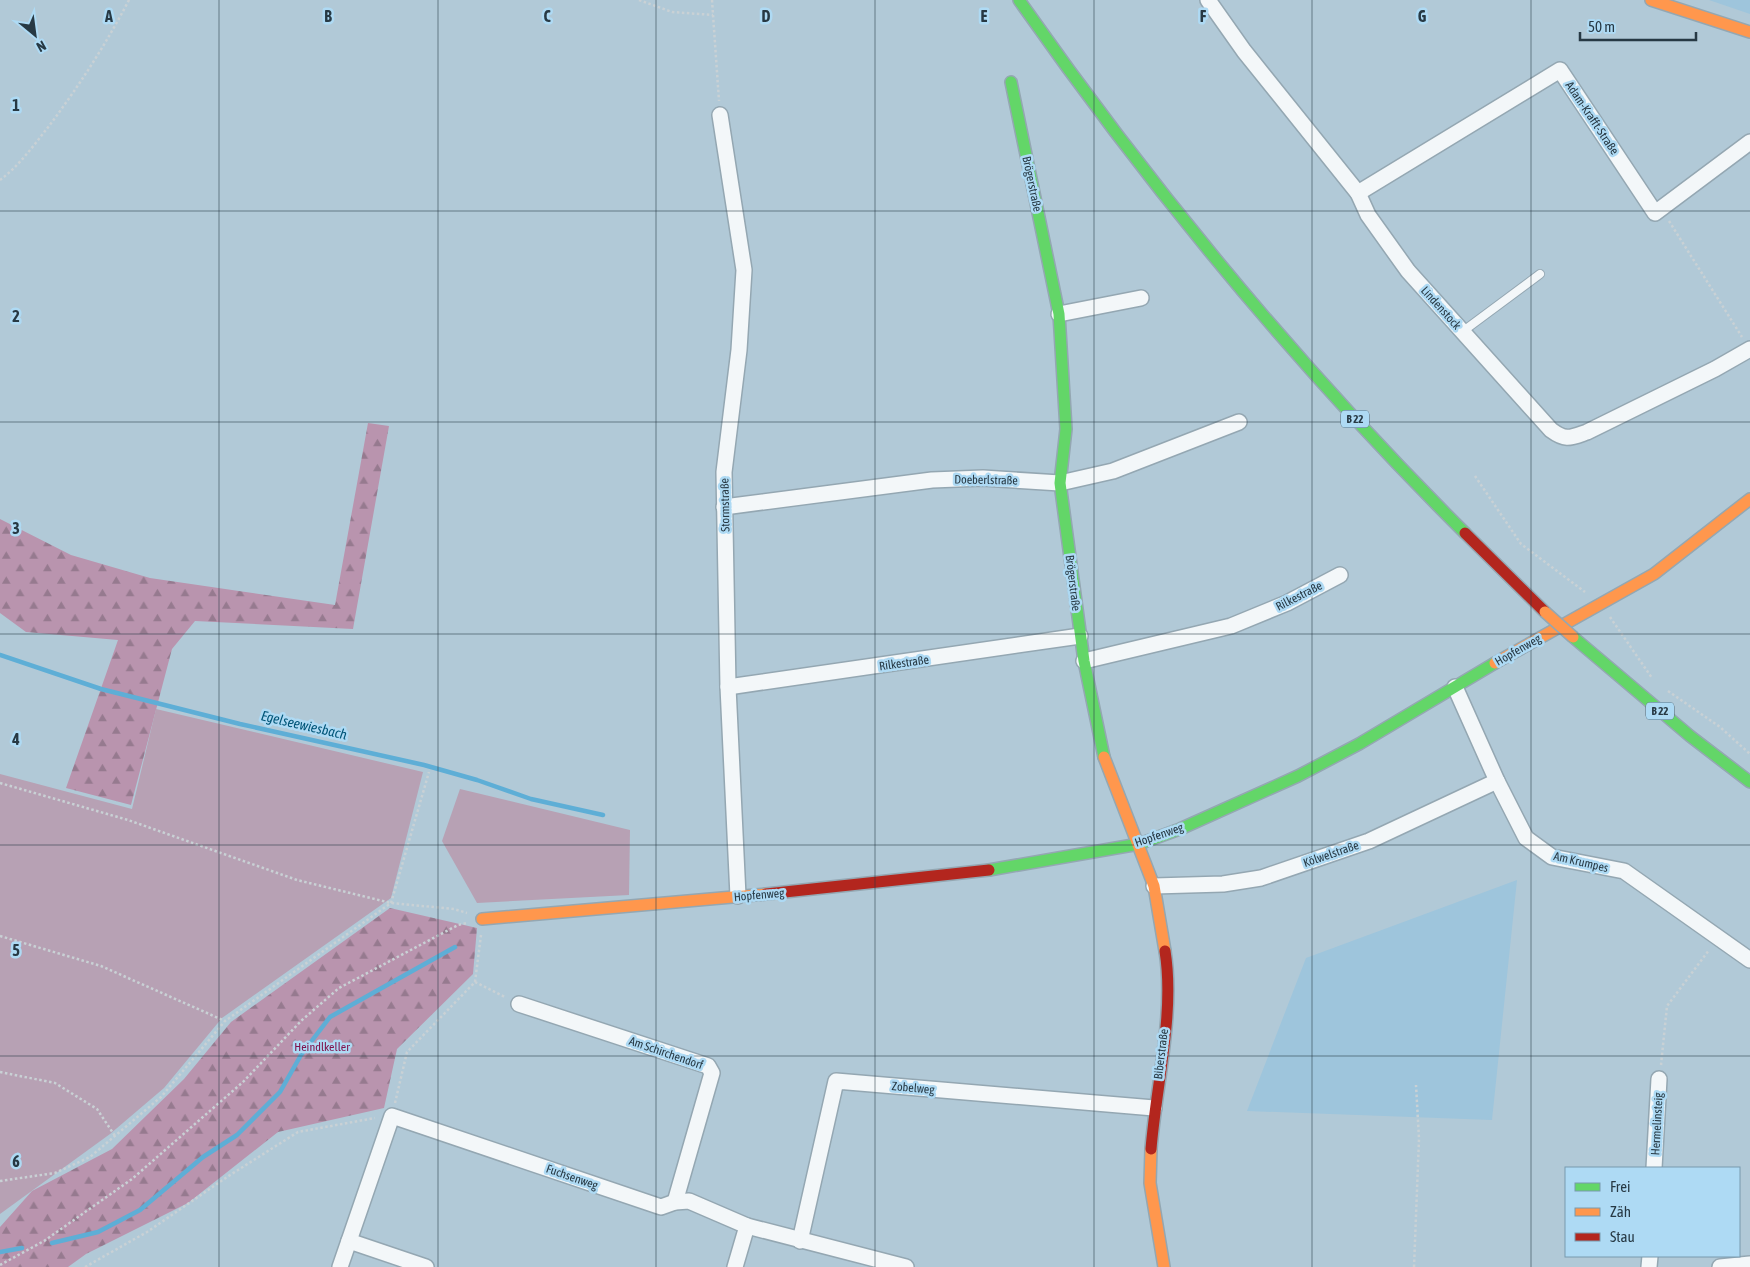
<svg xmlns="http://www.w3.org/2000/svg" width="1750" height="1267" font-family="'Asap Condensed',sans-serif">
<style>
.built{fill:#9ec5dc}
.forest{fill:url(#forest-firs)}
.garden{fill:#b7a1b4}
.lines{fill:none;stroke-linecap:round;stroke-linejoin:round}
.stream{stroke:#5eaed6;stroke-width:4.5}
.lane-casing{stroke:#94a7b2;stroke-width:10}
.street-casing{stroke:#94a7b2;stroke-width:18}
.fast-casing{stroke:#94a7b2;stroke-width:14}
.slow-casing{stroke:#94a7b2;stroke-width:14}
.jam-casing{stroke:#94a7b2;stroke-width:14}
.path{stroke:#c9d1d5;stroke-width:2.5;stroke-dasharray:2.5 2.5;stroke-linecap:butt}
.lane{stroke:#f3f7f9;stroke-width:8}
.street{stroke:#f3f7f9;stroke-width:15}
.fast{stroke:#63d668;stroke-width:11}
.slow{stroke:#ff974d;stroke-width:11}
.jam{stroke:#b3261e;stroke-width:11}
.slow-bridge-casing{stroke:#94a7b2;stroke-width:14;stroke-linecap:butt}
.slow-bridge{stroke:#ff974d;stroke-width:11}
.grid{fill:none;stroke:#273944;stroke-width:1;stroke-opacity:0.55}
.labels{text-anchor:middle;dominant-baseline:central;stroke-width:5;stroke-linejoin:round;paint-order:stroke}
.shield{fill:#aedaf4;stroke:#506979;stroke-width:1}
.shield-label{font-size:11px;font-weight:bold;fill:#273944}
.street-label{font-size:12px;fill:#273944;stroke:#aedaf4}
.park-label{font-size:12px;fill:#80124c;stroke:#aedaf4}
.water-label{font-size:14px;font-style:italic;fill:#005578;stroke:#aedaf4}
.grid-label{font-size:16px;text-anchor:middle;font-weight:bold;fill:#273944;stroke:#aedaf4;stroke-width:5;stroke-linejoin:round;paint-order:stroke}
</style>
<defs>
<pattern id="forest-firs" width="22" height="20" patternUnits="userSpaceOnUse" patternTransform="scale(1.25)"><rect width="22" height="20" fill="#b994ae"/><path d="M5 1l3.5 6h-7zM16 11l3.5 6h-7z" fill="#967a8f"/></pattern>
</defs>
<rect width="100%" height="100%" fill="#b1c9d7"/>
<g class="built">
<polygon points="1709,0 1750,0 1750,14"/>
<polygon points="1517,880 1492,1120 1247,1111 1306,958"/>
</g>
<g class="forest">
<polygon points="368,423 389,426 353,629 195,621 172,649 131,805 66,788 118,640 26,632 0,613 0,519 71,555 150,578 335,605"/>
<polygon points="390,908 477,928 473,974 397,1049 384,1108 278,1132 188,1203 86,1254 68,1267 0,1267 0,1227 32,1191 112,1149 184,1079 231,1022"/>
</g>
<g class="garden">
<polygon points="156,709 423,772 391,898 222,1018 164,1088 110,1134 0,1214 0,774 132,809"/>
<polygon points="460,789 630,830 629,895 477,903 442,841"/>
</g>
<g class="lines">
<g class="stream">
<polyline points="0,655 101,689 240,724 424,765 477,780 531,799 603,815"/>
<polyline points="52,1243 98,1232 140,1210 203,1157 237,1135 280,1092 301,1055 330,1017 455,947"/>
<polyline points="0,1252 22,1248"/>
</g>
<g class="lane-casing">
<polyline id="lane" points="1462,332 1540,274"/>
</g>
<g class="street-casing">
<g id="street">
<path d="M1208,0L1244,51L1358,193L1368,215L1408,271L1551,430C1566,441 1570,438 1587,432L1715,369L1750,349"/>
<polyline points="720,115 744,270 739,350 724,472 728,687 738,896"/>
<polyline points="1358,193 1560,70 1655,213 1750,142"/>
<polyline points="1059,314 1141,298"/>
<polyline points="724,507 932,480 983,478 1060,483 1113,471 1239,422"/>
<polyline points="1084,661 1231,626 1287,603 1340,575"/>
<polyline points="728,687 1080,636"/>
<polyline points="1455,687 1497,781 1526,838 1552,857 1624,871 1750,960"/>
<polyline points="1154,886 1223,884 1261,878 1369,841 1497,781"/>
<polyline points="519,1004 708,1066 712,1073 675,1202"/>
<polyline points="1654,1168 1659,1079"/>
<polyline points="349,1241 426,1267"/>
<polyline points="800,1241 836,1081 1154,1108"/>
<polyline points="340,1267 392,1116 661,1207 675,1202 689,1201 747,1226 906,1267"/>
<polyline points="735,1267 747,1226"/>
<polyline points="1649,1267 1650,1256"/>
<polyline points="1720,1267 1750,1264"/>
</g>
</g>
<g class="fast-casing">
<g id="fast">
<path d="M1019,0C1153,191 1300,369 1465,533"/>
<polyline points="1011,82 1059,314 1066,429 1060,483 1084,661 1104,757"/>
<polyline points="1573,637 1690,736 1750,782"/>
<polyline points="989,870 1139,844 1180,829 1298,776 1359,744 1495,663"/>
</g>
</g>
<g class="slow-casing">
<g id="slow">
<polyline points="1651,0 1750,32"/>
<polyline points="1495,663 1654,574 1750,499"/>
<polyline points="1104,757 1154,886 1165,951"/>
<polyline points="482,919 766,894"/>
<polyline points="1151,1149 1150,1183 1164,1267"/>
</g>
</g>
<g class="jam-casing">
<g id="jam">
<polyline points="1465,533 1545,612"/>
<polyline points="766,894 989,870"/>
<path d="M1151,1149C1156,1086 1175,1013 1165,951"/>
</g>
</g>
<g class="path">
<polyline points="639,0 672,12 713,15"/>
<polyline points="712,0 719,101"/>
<path d="M0,180C19,166 34,145 49,126C79,86 106,44 129,0"/>
<polyline points="1669,221 1742,337"/>
<polyline points="1475,476 1521,544 1585,592"/>
<polyline points="1610,617 1652,678"/>
<polyline points="1668,691 1720,727 1750,754"/>
<polyline points="0,783 128,820 297,880 391,903 454,909 467,913"/>
<polyline points="0,936 101,966 225,1021"/>
<polyline points="475,982 505,997"/>
<polyline points="1661,1065 1667,1006 1709,950"/>
<polyline points="0,1072 55,1083 97,1109 115,1136"/>
<polyline points="395,1103 407,1052 475,982 481,935"/>
<polyline points="0,1181 55,1173 90,1157 161,1097 225,1021 391,903 429,772"/>
<polyline points="0,1265 44,1241 132,1179 243,1082 302,1020 339,988 458,925 467,923"/>
<polyline points="85,1267 147,1232 227,1177 298,1132 375,1118"/>
<polyline points="1414,1267 1419,1139 1416,1085"/>
</g>
<use href="#lane" class="lane"/>
<use href="#street" class="street"/>
<use href="#fast" class="fast"/>
<use href="#slow" class="slow"/>
<use href="#jam" class="jam"/>
<g class="slow-bridge-casing">
<polyline id="slow-bridge" points="1545,612 1573,637"/>
</g>
<use href="#slow-bridge" class="slow-bridge"/>
</g>
<path class="grid" d="M219,0V1267M438,0V1267M656,0V1267M875,0V1267M1094,0V1267M1312,0V1267M1531,0V1267M0,211H1750M0,422H1750M0,634H1750M0,845H1750M0,1056H1750"/>
<g class="labels">
<g class="shield">
<rect x="1341" y="410.5" width="28" height="17" rx="4"/>
<rect x="1646" y="702.5" width="28" height="17" rx="4"/>
</g>
<g class="shield-label">
<text x="1355" y="419">B 22</text>
<text x="1660" y="711">B 22</text>
</g>
<g class="street-label">
<text transform="translate(1592 118) rotate(56)">Adam-Krafft-Straße</text>
<text transform="translate(1032 184) rotate(78)">Brögerstraße</text>
<text transform="translate(1441 308) rotate(48)">Lindenstock</text>
<text transform="translate(986 480) rotate(1)">Doeberlstraße</text>
<text transform="translate(725 505) rotate(-91)">Stormstraße</text>
<text transform="translate(1073 583) rotate(83)">Brögerstraße</text>
<text transform="translate(1299 596) rotate(-27)">Rilkestraße</text>
<text transform="translate(1518 650) rotate(-30)">Hopfenweg</text>
<text transform="translate(904 663) rotate(-8)">Rilkestraße</text>
<text transform="translate(1159 835) rotate(-19)">Hopfenweg</text>
<text transform="translate(1331 854) rotate(-19)">Kölwelstraße</text>
<text transform="translate(1581 862) rotate(13)">Am Krumpes</text>
<text transform="translate(759 895) rotate(-5)">Hopfenweg</text>
<text transform="translate(666 1053) rotate(19)">Am Schirchendorf</text>
<text transform="translate(1161 1054) rotate(-83)">Biberstraße</text>
<text transform="translate(913 1088) rotate(5)">Zobelweg</text>
<text transform="translate(1657 1124) rotate(-87)">Hermelinsteig</text>
<text transform="translate(572 1177) rotate(19)">Fuchsenweg</text>
</g>
<g class="park-label">
<text x="322" y="1047">Heindlkeller</text>
</g>
<g class="water-label">
<text transform="translate(304 725) rotate(13)">Egelseewiesbach</text>
</g>
</g>
<g class="grid-label">
<text x="109" y="22">A</text>
<text x="328" y="22">B</text>
<text x="547" y="22">C</text>
<text x="766" y="22">D</text>
<text x="984" y="22">E</text>
<text x="1203" y="22">F</text>
<text x="1422" y="22">G</text>
<text x="16" y="111">1</text>
<text x="16" y="322">2</text>
<text x="16" y="534">3</text>
<text x="16" y="745">4</text>
<text x="16" y="956">5</text>
<text x="16" y="1167">6</text>
</g>
<rect x="1565" y="1167" width="175" height="90" fill="#aedaf4" stroke="#789aae"/>
<rect x="1575" y="1183" width="25" height="8" fill="#63d668" stroke="#789aae"/>
<text x="1610" y="1192" font-size="15" fill="#273944">Frei</text>
<rect x="1575" y="1208" width="25" height="8" fill="#ff974d" stroke="#789aae"/>
<text x="1610" y="1217" font-size="15" fill="#273944">Zäh</text>
<rect x="1575" y="1233" width="25" height="8" fill="#b3261e" stroke="#789aae"/>
<text x="1610" y="1242" font-size="15" fill="#273944">Stau</text>
<g transform="translate(35 35) rotate(151)" stroke="#aedaf4" stroke-width="4" paint-order="stroke">
<path d="M0-4L9 19L0 12L-9 19Z" fill="#273944"/>
<text y="-8" font-size="14" font-weight="bold" text-anchor="middle" fill="#273944">N</text>
</g>
<path d="M1580 32v8h116v-8" fill="none" stroke="#273944" stroke-width="2.5"/>
<text x="1588" y="32" font-size="15" fill="#273944" stroke="#aedaf4" stroke-width="4" paint-order="stroke">50 m</text>
</svg>
